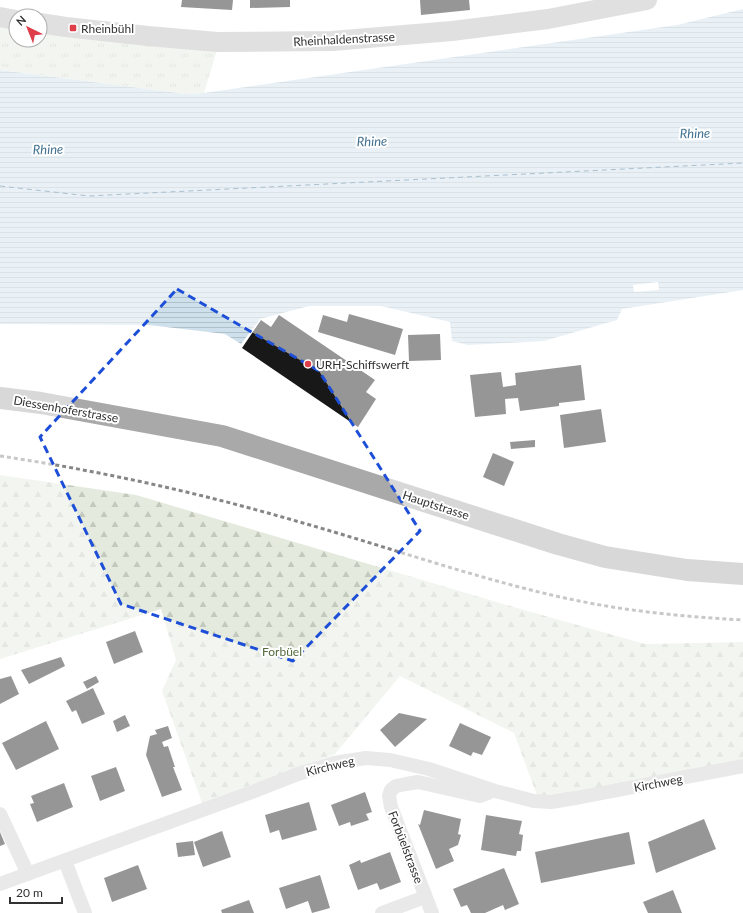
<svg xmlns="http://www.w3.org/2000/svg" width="743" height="913" font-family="Lato,sans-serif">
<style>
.forest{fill:url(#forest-firs)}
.park{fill:url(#park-tufts)}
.water{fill:url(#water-rules)}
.pier{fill:#fff}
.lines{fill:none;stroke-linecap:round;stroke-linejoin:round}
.ferry{stroke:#427190;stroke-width:1;stroke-dasharray:5 4;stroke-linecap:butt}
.building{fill:#181818}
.minor{stroke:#cecece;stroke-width:14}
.secondary{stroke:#bbb;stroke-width:20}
.primary{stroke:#a9a9a9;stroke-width:22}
.rail{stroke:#868686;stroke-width:3;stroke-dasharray:4 3;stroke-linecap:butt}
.marked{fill:none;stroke:#1d4ed8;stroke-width:3;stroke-dasharray:8 5;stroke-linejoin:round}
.poi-dot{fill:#dd3e49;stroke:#fff;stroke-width:1.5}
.labels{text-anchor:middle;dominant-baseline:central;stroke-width:4;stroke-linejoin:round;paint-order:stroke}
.poi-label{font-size:12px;fill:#313131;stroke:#fff;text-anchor:start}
.street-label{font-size:12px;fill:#313131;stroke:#fff}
.park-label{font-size:12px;fill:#546b40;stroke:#fff}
.water-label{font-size:13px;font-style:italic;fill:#427190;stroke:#fff}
</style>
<defs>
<pattern id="forest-firs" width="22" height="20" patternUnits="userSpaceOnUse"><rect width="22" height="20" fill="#e4eadd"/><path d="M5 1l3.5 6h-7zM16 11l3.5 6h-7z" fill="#c4c9be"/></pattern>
<pattern id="park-tufts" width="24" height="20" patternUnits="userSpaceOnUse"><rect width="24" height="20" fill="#e4eadd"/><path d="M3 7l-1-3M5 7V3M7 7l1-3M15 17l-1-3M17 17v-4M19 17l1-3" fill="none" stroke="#c4c9be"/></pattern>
<pattern id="water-rules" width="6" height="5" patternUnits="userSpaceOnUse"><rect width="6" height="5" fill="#cee0eb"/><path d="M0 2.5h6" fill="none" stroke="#b1c1ca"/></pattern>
</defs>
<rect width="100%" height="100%" fill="#fff"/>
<polygon class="forest" points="0,475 136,495 517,608 645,644 743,642 743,760 575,796 538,798 514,733 400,676 335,754 202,803 162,691 176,660 161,609 0,659"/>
<polygon class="park" points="0,25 16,27 16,40 40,40 40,31 217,50 204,93 186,94 0,70"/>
<polygon class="water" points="743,9 743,290 622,309 617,320 544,341 468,345 452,341 450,322 381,306 309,306 260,319 241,344 225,334 149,325 0,324 0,70 186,94 204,93 677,25"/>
<polygon class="pier" points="658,282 659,290 634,292 633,285"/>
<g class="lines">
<polyline class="ferry" points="0,186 89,196 743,163"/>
</g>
<g class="building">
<polygon points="182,0 233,0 232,10 181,7"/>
<polygon points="250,0 290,0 290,7 250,8"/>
<polygon points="420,0 469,0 470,10 421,15"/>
<polygon points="349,314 403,329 395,355 318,332 323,315 347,322"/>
<polygon points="279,315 375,380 366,392 376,399 358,427 242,348 261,320 271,327"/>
<polygon points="440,334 441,360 409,361 408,335"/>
<polygon points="581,365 585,400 559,403 559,406 520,411 518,398 505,399 506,414 475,417 470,375 501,372 503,387 516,385 515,373"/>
<polygon points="601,409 606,442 564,448 560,415"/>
<polygon points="535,440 535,447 511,449 510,442"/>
<polygon points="493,453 514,462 504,486 483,477"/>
<polygon points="135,631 143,652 114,664 106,642"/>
<polygon points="61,657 65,666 29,684 21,670"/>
<polygon points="11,676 19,694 0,704 0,679"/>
<polygon points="96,676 99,682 87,689 83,682"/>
<polygon points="93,688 105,714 82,724 76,710 72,712 66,701"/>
<polygon points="399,713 427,719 395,747 380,730"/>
<polygon points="125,715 130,726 117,732 113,721"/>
<polygon points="46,721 59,749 16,770 2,743"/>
<polygon points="460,723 491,737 482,755 473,752 471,756 449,746"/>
<polygon points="168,726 172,738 162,742 164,747 168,746 175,767 173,767 182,790 162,797 146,755 150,736 157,734 155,730"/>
<polygon points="116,767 125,791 100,801 91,776"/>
<polygon points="64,783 73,807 37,822 30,804 34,803 31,796"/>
<polygon points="365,792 372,812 366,814 369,820 351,826 350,822 339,826 331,805"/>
<polygon points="309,802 317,830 282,840 279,830 270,833 265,815"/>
<polygon points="424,810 461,819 458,834 461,835 458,845 449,849 454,861 436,869 418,824 420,825"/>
<polygon points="486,815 522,821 519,834 523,835 521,851 517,851 516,856 481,850"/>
<polygon points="704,819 716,849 656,873 648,842"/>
<polygon points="222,831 231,857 203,867 194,842"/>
<polygon points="0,832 5,844 0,846"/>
<polygon points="629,832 635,864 541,883 535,852"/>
<polygon points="193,841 195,855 178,857 176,843"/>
<polygon points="390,852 401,882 380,890 377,883 358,890 349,865 360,860 361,863"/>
<polygon points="138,865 147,889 112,902 104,878"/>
<polygon points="504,868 519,904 505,910 503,905 485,913 471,913 467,905 461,907 453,889"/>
<polygon points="320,875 330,908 312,913 308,901 286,909 279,888"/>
<polygon points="673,890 682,913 648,913 643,902"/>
<polygon points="249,900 254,913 222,913 221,910"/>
</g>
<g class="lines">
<g class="minor">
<polyline points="0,814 28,874"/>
<polyline points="65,861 85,913"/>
<polyline points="0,884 252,792 298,774 334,763 366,758 390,760 429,769 495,791 534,801 551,802 576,798 743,766"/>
<polyline points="382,913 425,897"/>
<polyline points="432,913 391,807 389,796 391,790 396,786 406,784 418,782 480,796 488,793"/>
</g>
<g class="secondary">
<polyline points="0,17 16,20"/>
<polyline points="40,23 66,27 148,36 217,42 332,41 452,31 548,19 647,0"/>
</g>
<polyline class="primary" points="0,398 41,403 222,436 558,544 605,557 687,570 743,574"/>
<path class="rail" d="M0,456C102,471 204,494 303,523C395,549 486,582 579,601C634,612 688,617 743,620"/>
</g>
<path d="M0 0H743V913H0ZM177,289L319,371L420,531L293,661L121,604L40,437Z" fill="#fff" fill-opacity=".55" fill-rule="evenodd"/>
<path class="marked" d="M177,289L319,371L420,531L293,661L121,604L40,437Z"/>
<g class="poi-dot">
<rect x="69" y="24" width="8" height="8" rx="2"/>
<circle cx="308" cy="364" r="4"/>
</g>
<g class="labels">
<g class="poi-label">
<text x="81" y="28">Rheinbühl</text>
<text x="316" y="364">URH-Schiffswerft</text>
</g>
<g class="street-label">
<text transform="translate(344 39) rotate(-3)">Rheinhaldenstrasse</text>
<text transform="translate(66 409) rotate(10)">Diessenhoferstrasse</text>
<text transform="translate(436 505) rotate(18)">Hauptstrasse</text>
<text transform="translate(330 766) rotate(-14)">Kirchweg</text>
<text transform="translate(658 783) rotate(-11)">Kirchweg</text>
<text transform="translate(406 847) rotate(69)">Forbüelstrasse</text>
</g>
<g class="park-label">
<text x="282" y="651">Forbüel</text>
</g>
<g class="water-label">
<text transform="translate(695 133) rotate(-1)">Rhine</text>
<text transform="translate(372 141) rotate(-1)">Rhine</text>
<text transform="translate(48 149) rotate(-1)">Rhine</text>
</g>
</g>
<g transform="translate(28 28) rotate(317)"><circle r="19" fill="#ffffff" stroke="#adadad"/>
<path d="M0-3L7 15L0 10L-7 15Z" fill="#dd3e49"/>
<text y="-6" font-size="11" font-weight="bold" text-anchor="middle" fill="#313131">N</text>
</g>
<path d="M10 897v6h52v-6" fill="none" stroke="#313131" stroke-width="2"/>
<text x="16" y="897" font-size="12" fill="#313131" stroke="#ffffff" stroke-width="3" paint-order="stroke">20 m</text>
</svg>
